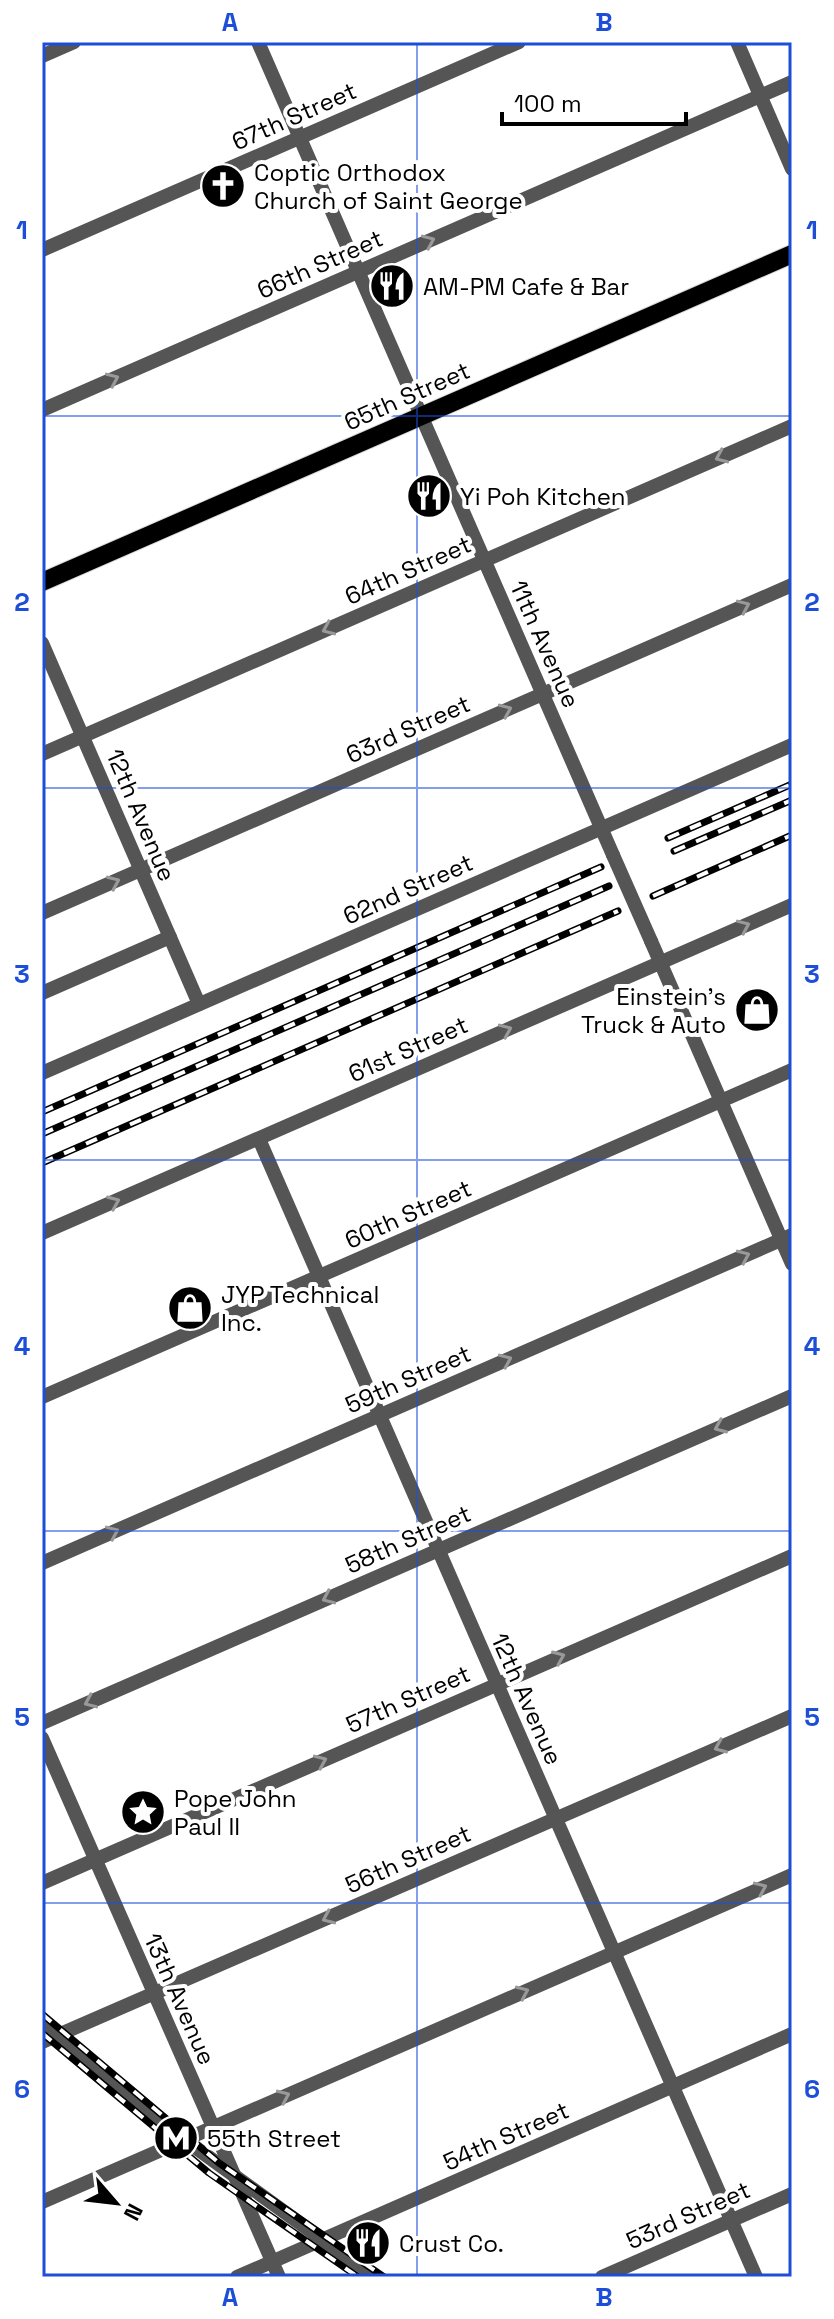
<svg xmlns="http://www.w3.org/2000/svg" width="834" height="2319" font-family="'Space Grotesk',sans-serif">
<style>
.lines{fill:none;stroke-linecap:round;stroke-linejoin:round}
.major-casing{stroke:#dbdbdb;stroke-width:20}
.minor{stroke:#555;stroke-width:14}
.major{stroke:#000;stroke-width:18}
.rail-casing{stroke:#000;stroke-width:7}
.rail{stroke:#fff;stroke-width:4;stroke-dasharray:12;stroke-linecap:butt}
.minor-bridge{stroke:#555;stroke-width:14}
.oneway{stroke:#999}
.grid{fill:none;stroke:#1d4ed8;stroke-width:2;stroke-opacity:0.55}
.labels{text-anchor:middle;dominant-baseline:central;stroke-width:8;stroke-linejoin:round;paint-order:stroke}
.street-label{font-size:24px;fill:#000;stroke:#fff}
.poi-label{font-size:24px;fill:#000;stroke:#fff;text-anchor:start}
.neatline{fill:none;stroke:#1d4ed8;stroke-width:3}
.grid-label{font-size:26px;text-anchor:middle;font-weight:bold;fill:#1d4ed8}
</style>
<rect width="100%" height="100%" fill="#fff"/>
<g class="lines">
<g class="major-casing">
<polyline id="major" points="42,582 792,254"/>
</g>
<g class="minor">
<polyline points="258,42 613,855"/>
<polyline points="737,42 792,169"/>
<polyline points="42,56 74,42"/>
<polyline points="42,250 519,42"/>
<polyline points="42,410 792,82"/>
<polyline points="42,643 199,1004"/>
<polyline points="42,754 792,426"/>
<polyline points="42,913 792,585"/>
<polyline points="651,941 792,1264"/>
<polyline points="42,993 170,937"/>
<polyline points="42,1073 792,745"/>
<polyline points="259,1139 756,2277"/>
<polyline points="42,1233 792,905"/>
<polyline points="42,1397 792,1070"/>
<polyline points="42,1563 792,1235"/>
<polyline points="42,1723 792,1396"/>
<polyline points="42,1738 279,2277"/>
<polyline points="42,1883 792,1556"/>
<polyline points="42,2021 174,2132 374,2277"/>
<polyline points="42,2042 792,1716"/>
<polyline points="42,2202 792,1875"/>
<polyline points="237,2277 792,2034"/>
<polyline points="602,2277 792,2194"/>
</g>
<use href="#major" class="major"/>
<g class="rail-casing">
<g id="rail">
<polyline points="668,838 792,784"/>
<polyline points="674,851 792,800"/>
<polyline points="653,896 792,835"/>
<polyline points="42,1112 601,867"/>
<polyline points="42,1134 609,886"/>
<polyline points="42,1163 618,911"/>
<polyline points="42,2014 219,2163 384,2277"/>
<polyline points="42,2033 209,2173 358,2277"/>
</g>
</g>
<use href="#rail" class="rail"/>
<polyline class="minor-bridge" points="613,855 651,941"/>
</g>
<defs><path id="oneway-chevron" d="M-2-3.5L2.5 0L-2 3.5" fill="none" stroke-width="1.6" stroke-linecap="round" stroke-linejoin="round" transform="scale(2)"/></defs>
<g class="oneway">
<use href="#oneway-chevron" transform="translate(429 241) rotate(-24)"/>
<use href="#oneway-chevron" transform="translate(113 379) rotate(-24)"/>
<use href="#oneway-chevron" transform="translate(721 457) rotate(156)"/>
<use href="#oneway-chevron" transform="translate(744 606) rotate(-24)"/>
<use href="#oneway-chevron" transform="translate(328 629) rotate(156)"/>
<use href="#oneway-chevron" transform="translate(506 710) rotate(-24)"/>
<use href="#oneway-chevron" transform="translate(114 882) rotate(-24)"/>
<use href="#oneway-chevron" transform="translate(744 926) rotate(-24)"/>
<use href="#oneway-chevron" transform="translate(506 1030) rotate(-24)"/>
<use href="#oneway-chevron" transform="translate(114 1202) rotate(-23)"/>
<use href="#oneway-chevron" transform="translate(744 1256) rotate(-24)"/>
<use href="#oneway-chevron" transform="translate(506 1360) rotate(-24)"/>
<use href="#oneway-chevron" transform="translate(720 1427) rotate(157)"/>
<use href="#oneway-chevron" transform="translate(113 1532) rotate(-24)"/>
<use href="#oneway-chevron" transform="translate(328 1598) rotate(156)"/>
<use href="#oneway-chevron" transform="translate(559 1657) rotate(-23)"/>
<use href="#oneway-chevron" transform="translate(90 1702) rotate(156)"/>
<use href="#oneway-chevron" transform="translate(720 1747) rotate(157)"/>
<use href="#oneway-chevron" transform="translate(321 1761) rotate(-24)"/>
<use href="#oneway-chevron" transform="translate(761 1888) rotate(-24)"/>
<use href="#oneway-chevron" transform="translate(328 1918) rotate(156)"/>
<use href="#oneway-chevron" transform="translate(523 1992) rotate(-24)"/>
<use href="#oneway-chevron" transform="translate(284 2096) rotate(-24)"/>
</g>
<path class="grid" d="M417,42V2277M42,416H792M42,788H792M42,1160H792M42,1531H792M42,1903H792"/>
<defs>
<g id="church-disc" transform="scale(2.3)"><circle r="9.5" fill="#000" stroke="#fff"/><path d="M-1.2-6h2.4v3.5h3.3v2.4h-3.3V6h-2.4V-.1h-3.3v-2.4h3.3Z" fill="#fff"/></g>
<g id="restaurant-disc" transform="scale(2.3)"><circle r="9.5" fill="#000" stroke="#fff"/><path d="M-5-6h1v4h1v-4h1v4h1v-4h1v5L-1.5 .5V6h-2V.5L-5-1ZM5-6V6H3V1.5H1.5Q1.5-4 5-6Z" fill="#fff"/></g>
<g id="shop-disc" transform="scale(2.3)"><circle r="9.5" fill="#000" stroke="#fff"/><path d="M-5-2.5h2.3a2.7 3.5 0 0 1 5.4 0H5L5.5 6h-11ZM-1.5-2.5h3a1.5 2.3 0 0 0-3 0Z" fill="#fff"/></g>
<g id="sight-disc" transform="scale(2.3)"><circle r="9.5" fill="#000" stroke="#fff"/><path d="M0-6L1.8-2.2L6-1.7L2.9 1.2L3.7 5.4L0 3.3L-3.7 5.4L-2.9 1.2L-6-1.7L-1.8-2.2Z" fill="#fff"/></g>
<g id="metro-disc" transform="scale(2.3)"><circle r="9.5" fill="#000" stroke="#fff"/><path d="M-5.5 5V-5H-3L0 0L3-5H5.5V5H3V-.5L0 4L-3-.5V5Z" fill="#fff"/></g>
</defs>
<g fill-rule="evenodd">
<use href="#church-disc" x="223" y="186"/>
<use href="#restaurant-disc" x="392" y="286"/>
<use href="#restaurant-disc" x="429" y="496"/>
<use href="#shop-disc" x="757" y="1010"/>
<use href="#shop-disc" x="190" y="1308"/>
<use href="#sight-disc" x="143" y="1812"/>
<use href="#metro-disc" x="176" y="2138"/>
<use href="#restaurant-disc" x="368" y="2243"/>
</g>
<g class="labels">
<g class="street-label">
<text transform="translate(294 116) rotate(-24)">67th Street</text>
<text transform="translate(320 264) rotate(-24)">66th Street</text>
<text transform="translate(407 396) rotate(-24)">65th Street</text>
<text transform="translate(408 570) rotate(-24)">64th Street</text>
<text transform="translate(545 644) rotate(66)">11th Avenue</text>
<text transform="translate(408 729) rotate(-24)">63rd Street</text>
<text transform="translate(141 815) rotate(67)">12th Avenue</text>
<text transform="translate(408 889) rotate(-24)">62nd Street</text>
<text transform="translate(408 1049) rotate(-24)">61st Street</text>
<text transform="translate(408 1214) rotate(-24)">60th Street</text>
<text transform="translate(408 1379) rotate(-24)">59th Street</text>
<text transform="translate(408 1539) rotate(-24)">58th Street</text>
<text transform="translate(408 1699) rotate(-24)">57th Street</text>
<text transform="translate(527 1699) rotate(66)">12th Avenue</text>
<text transform="translate(408 1859) rotate(-24)">56th Street</text>
<text transform="translate(180 1999) rotate(66)">13th Avenue</text>
<text transform="translate(506 2136) rotate(-24)">54th Street</text>
<text transform="translate(688 2215) rotate(-24)">53rd Street</text>
</g>
<g class="poi-label">
<text x="254" y="172">Coptic Orthodox<tspan x="254" dy="28">Church of Saint George</tspan></text>
<text x="423" y="286">AM-PM Cafe &amp; Bar</text>
<text x="460" y="496">Yi Poh Kitchen</text>
<text x="726" y="996" text-anchor="end">Einstein's<tspan x="726" dy="28">Truck &amp; Auto</tspan></text>
<text x="221" y="1294">JYP Technical<tspan x="221" dy="28">Inc.</tspan></text>
<text x="174" y="1798">Pope John<tspan x="174" dy="28">Paul II</tspan></text>
<text x="207" y="2138">55th Street</text>
<text x="399" y="2243">Crust Co.</text>
</g>
</g>
<rect width="834" height="2319" fill="none" stroke="#ffffff" stroke-width="88"/>
<g transform="translate(116 2203) rotate(118)" stroke="#ffffff" stroke-width="6" paint-order="stroke">
<path d="M0-6L14 30L0 20L-14 30Z" fill="#000000"/>
<text y="-12" font-size="22" font-weight="bold" text-anchor="middle" fill="#000000">N</text>
</g>
<path d="M502 112v12h184v-12" fill="none" stroke="#000000" stroke-width="4"/>
<text x="514" y="112" font-size="24" fill="#000000" stroke="#ffffff" stroke-width="6" paint-order="stroke">100 m</text>
<rect x="44" y="44" width="746" height="2231" class="neatline"/>
<g class="grid-label">
<text x="230" y="31">A</text>
<text x="604" y="31">B</text>
<text x="22" y="239">1</text>
<text x="812" y="239">1</text>
<text x="22" y="611">2</text>
<text x="812" y="611">2</text>
<text x="22" y="983">3</text>
<text x="812" y="983">3</text>
<text x="22" y="1355">4</text>
<text x="812" y="1355">4</text>
<text x="22" y="1726">5</text>
<text x="812" y="1726">5</text>
<text x="22" y="2098">6</text>
<text x="812" y="2098">6</text>
<text x="230" y="2306">A</text>
<text x="604" y="2306">B</text>
</g>
</svg>
